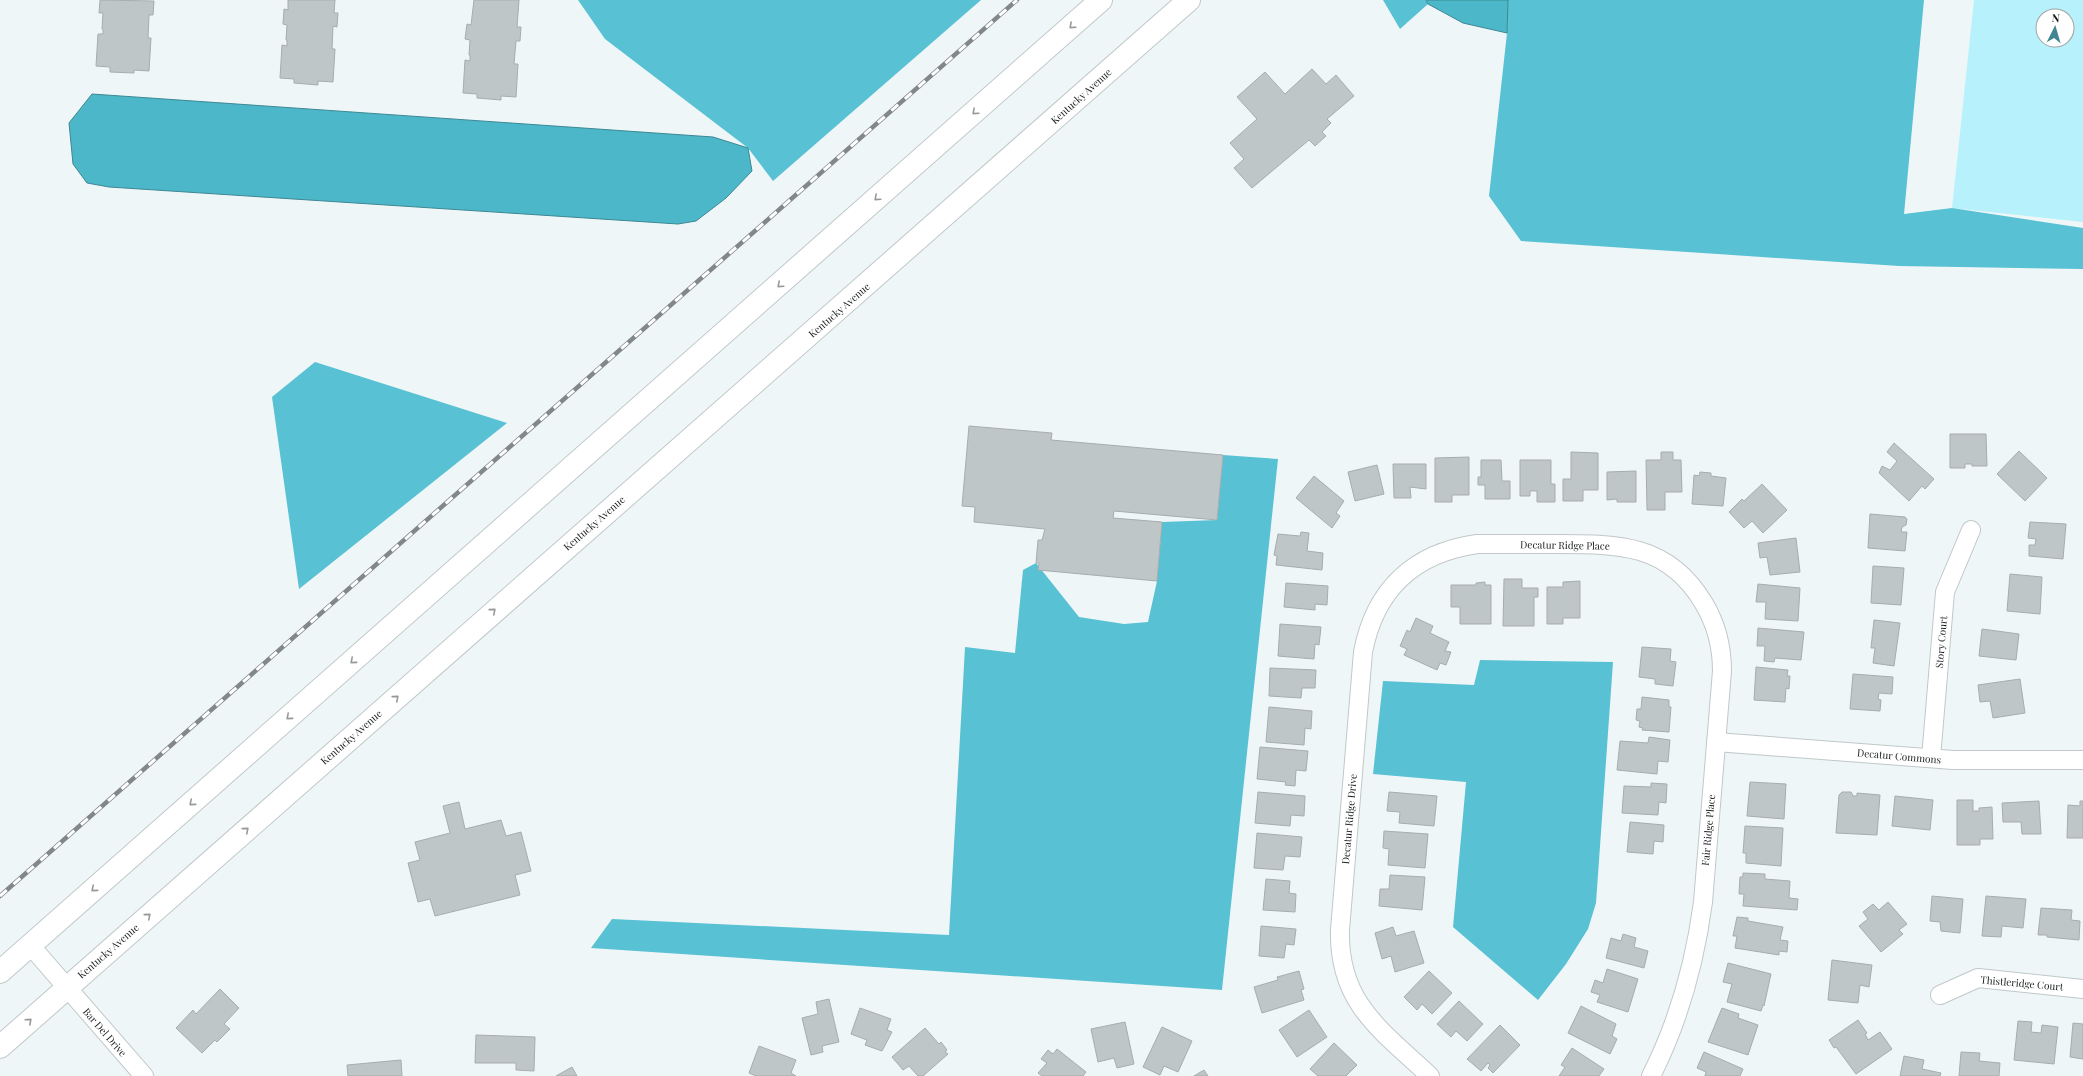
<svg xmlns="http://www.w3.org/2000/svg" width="2083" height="1076" font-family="'Playfair Display',serif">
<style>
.green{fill:#b7f2fc;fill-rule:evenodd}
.forest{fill:#58c1d3}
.water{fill:#4cb7c8;stroke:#3c8894}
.building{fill:#bfc6c8;stroke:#a6adae}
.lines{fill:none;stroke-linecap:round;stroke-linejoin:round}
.minor-casing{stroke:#c0c8c9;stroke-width:20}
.major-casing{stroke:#c0c8c9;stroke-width:24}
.minor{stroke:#fff;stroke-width:18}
.major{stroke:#fff;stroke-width:22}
.rail-casing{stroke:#828788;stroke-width:4.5}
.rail{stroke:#fff;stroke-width:3;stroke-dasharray:9;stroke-linecap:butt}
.oneway{stroke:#979898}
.labels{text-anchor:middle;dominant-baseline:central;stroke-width:3.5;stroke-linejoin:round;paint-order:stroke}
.street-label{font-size:10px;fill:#171a1b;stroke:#fff}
</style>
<rect width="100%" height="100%" fill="#eff6f8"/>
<path class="green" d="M1974,0H2083V222L1952,208ZM2043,16H2067V40H2043Z"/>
<g class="forest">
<polygon points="578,0 981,0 773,181 748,148 605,39"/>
<polygon points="1383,0 1426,0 1428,4 1400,29"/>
<polygon points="1508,0 1924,0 1904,214 1952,208 2083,228 2083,269 1899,266 1521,241 1489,196 1507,33"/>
<polygon points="315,362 507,423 299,589 272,397"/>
<polygon points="1223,455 1278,459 1222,990 591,948 612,919 949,935 965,647 1015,653 1023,570 1036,563 1079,617 1124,624 1148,622 1157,581 1162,522 1217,520"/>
<polygon points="1480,660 1613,662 1596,903 1588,929 1566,964 1538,1000 1453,927 1466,782 1373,774 1383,681 1474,685"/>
</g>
<g class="water">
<polygon points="1426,0 1508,0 1507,33 1463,23 1428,4"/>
<polygon points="92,94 713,137 748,148 752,171 726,198 696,221 678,224 109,187 87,183 73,164 69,123"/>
</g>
<g class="building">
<polygon points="100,0 154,1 153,15 149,15 148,38 151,38 149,71 134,70 134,73 110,72 110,67 96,66 98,34 103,34 103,29 102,29 103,13 99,13"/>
<polygon points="288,0 335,0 334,13 338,13 337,27 333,26 332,49 335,49 333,82 318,81 318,85 294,83 294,79 280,78 282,45 287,46 287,40 286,40 287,25 283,24 284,9 288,10"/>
<polygon points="474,0 519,0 517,27 521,27 520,41 516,41 514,64 518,64 516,97 501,96 501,100 477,98 477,94 463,93 465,60 470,61 470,55 469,55 470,40 465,39 467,24 471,25"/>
<polygon points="1312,69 1326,84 1336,75 1354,96 1327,119 1331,123 1322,132 1326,136 1315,146 1309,140 1252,188 1234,168 1244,159 1230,143 1257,119 1237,97 1265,72 1285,94"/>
<polygon points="969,426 1052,433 1051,440 1223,455 1217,520 1114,511 1113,518 1162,522 1157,581 1038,570 1039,563 1036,563 1038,540 1042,540 1045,529 974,522 975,507 962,506"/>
<polygon points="1950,434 1986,434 1987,466 1972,466 1972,464 1965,464 1965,468 1950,468"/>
<polygon points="1894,443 1934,479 1925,489 1922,486 1909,501 1879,473 1882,466 1890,470 1897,461 1887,452"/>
<polygon points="2019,451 2047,478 2025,501 1997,474"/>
<polygon points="1571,452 1598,453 1598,490 1583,490 1583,501 1563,501 1563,479 1571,479"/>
<polygon points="1661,452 1673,452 1673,460 1681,460 1682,492 1665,492 1665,510 1647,510 1646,460 1661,460"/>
<polygon points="1469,457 1469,495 1452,495 1452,502 1435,502 1435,458"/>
<polygon points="1481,460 1501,460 1502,481 1510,481 1510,499 1485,499 1485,485 1478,485 1478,477 1481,477"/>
<polygon points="1520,460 1551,460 1551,484 1555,484 1555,502 1537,502 1537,491 1530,491 1530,496 1520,496"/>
<polygon points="1393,464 1426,464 1426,489 1410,487 1411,498 1394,498"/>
<polygon points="1377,465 1384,494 1355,501 1348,472"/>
<polygon points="1636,471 1636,502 1617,502 1617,499 1607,500 1607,472"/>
<polygon points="1700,472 1711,473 1711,476 1726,478 1723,506 1692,504 1694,475 1699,476"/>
<polygon points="1314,476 1344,501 1336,513 1340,516 1332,528 1296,498"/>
<polygon points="1762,484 1787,510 1763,533 1752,521 1744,528 1729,512 1742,499 1744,501"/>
<polygon points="1870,514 1905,517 1907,519 1906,525 1902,527 1901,532 1907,532 1905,551 1868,548"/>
<polygon points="2030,522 2066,524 2063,559 2029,556 2029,545 2035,545 2036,539 2028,538"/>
<polygon points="1301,532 1309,533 1307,551 1323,553 1322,570 1276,565 1277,556 1274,555 1278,534 1300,536"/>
<polygon points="1796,538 1800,572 1770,575 1767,557 1760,558 1758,543"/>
<polygon points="1873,566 1904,568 1901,605 1871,603"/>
<polygon points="2010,574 2042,577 2040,614 2007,611"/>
<polygon points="1504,579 1522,579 1522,588 1538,588 1538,597 1534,597 1534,626 1503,626"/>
<polygon points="1580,581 1580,618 1563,618 1563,624 1547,624 1547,587 1563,587 1563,582"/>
<polygon points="1485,582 1485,585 1491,585 1491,624 1460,624 1460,607 1451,607 1451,585 1476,585 1476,583"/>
<polygon points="1286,583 1328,586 1327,605 1315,604 1315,610 1284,607"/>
<polygon points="1758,584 1800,588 1798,621 1765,619 1766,602 1756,602"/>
<polygon points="1416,618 1433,626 1430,633 1449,642 1445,651 1451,652 1446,665 1440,663 1437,670 1404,655 1407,649 1400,646 1407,630 1410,632"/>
<polygon points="1874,620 1900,623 1894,666 1873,663 1875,648 1871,648"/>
<polygon points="1280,624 1321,627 1319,645 1315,644 1314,659 1278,656"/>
<polygon points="1758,628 1804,632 1801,660 1775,658 1774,662 1764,661 1765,646 1757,646"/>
<polygon points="1982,629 2019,634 2016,660 1979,656"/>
<polygon points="1642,647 1671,649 1670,661 1676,662 1673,686 1655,684 1655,679 1639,677"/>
<polygon points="1756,667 1788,670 1787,676 1790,676 1789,689 1786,688 1785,702 1754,700"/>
<polygon points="1270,668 1316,670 1315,688 1302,688 1301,698 1269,696"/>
<polygon points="1853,674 1893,677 1892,694 1879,693 1878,699 1881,700 1880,711 1850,709"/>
<polygon points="2020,679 2025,713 1993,718 1990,701 1980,702 1978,685"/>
<polygon points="1642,697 1669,700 1669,707 1671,707 1669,732 1642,730 1643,728 1639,727 1640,721 1636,720 1637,709 1641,709"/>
<polygon points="1269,707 1312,711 1311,729 1305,728 1304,745 1266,742"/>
<polygon points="1649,737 1670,740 1668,762 1658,761 1657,774 1617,770 1620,741 1648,743"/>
<polygon points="1260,747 1308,751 1306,771 1296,770 1295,786 1285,785 1286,782 1257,779"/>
<polygon points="1750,782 1786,784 1784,819 1747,816"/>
<polygon points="1651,783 1667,784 1666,803 1659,802 1658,815 1622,813 1624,786 1651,787"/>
<polygon points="1258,792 1305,796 1304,816 1291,815 1290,826 1255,823"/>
<polygon points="1389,792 1437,796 1434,826 1399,823 1400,812 1387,811"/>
<polygon points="1842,792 1851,792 1853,796 1857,796 1857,793 1880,795 1877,835 1836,833 1839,795"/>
<polygon points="1895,796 1933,800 1930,830 1892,826"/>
<polygon points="1957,800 1973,800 1973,811 1979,811 1979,808 1992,807 1993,839 1980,839 1980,845 1957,845"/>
<polygon points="2039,801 2041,834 2022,834 2021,822 2003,822 2002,803"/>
<polygon points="2080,801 2083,801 2083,838 2067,838 2068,805 2080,806"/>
<polygon points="459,802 465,829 501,820 506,836 521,832 531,871 515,875 520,895 435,916 430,899 418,902 408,863 420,860 415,842 450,833 443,806"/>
<polygon points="1630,822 1664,825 1663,842 1654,841 1653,854 1627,852"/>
<polygon points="1745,826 1783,828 1781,866 1746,863 1746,853 1743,853"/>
<polygon points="1384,831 1428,834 1425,868 1388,865 1389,849 1383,848"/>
<polygon points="1257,833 1302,837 1300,857 1285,856 1283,870 1254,868"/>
<polygon points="1743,873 1765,874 1765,879 1790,881 1789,898 1798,899 1797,910 1743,906 1744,894 1739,894 1740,877 1743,877"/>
<polygon points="1390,875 1425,877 1422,910 1379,906 1380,889 1389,889"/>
<polygon points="1266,879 1290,881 1289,893 1296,894 1295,912 1263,910"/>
<polygon points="1932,896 1963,899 1960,933 1941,931 1940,922 1930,921"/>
<polygon points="1986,896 2026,899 2023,928 2002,926 2001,937 1982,936"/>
<polygon points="1888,902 1907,924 1899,930 1903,934 1881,952 1859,926 1868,919 1863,912 1873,904 1879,910"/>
<polygon points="2041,908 2072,910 2071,920 2080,921 2079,940 2047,937 2047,935 2038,935"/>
<polygon points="1737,917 1748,918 1748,921 1783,927 1780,940 1788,941 1787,952 1779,951 1779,955 1735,948 1737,936 1733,936"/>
<polygon points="1261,926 1296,929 1294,945 1286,944 1284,958 1259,956"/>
<polygon points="1393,927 1396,936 1414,931 1424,963 1395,972 1391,956 1382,959 1375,933"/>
<polygon points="1623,934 1636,938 1634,947 1648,951 1644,968 1606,958 1611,938 1621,941"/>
<polygon points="1832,960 1872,965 1869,987 1860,985 1858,1003 1828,1000"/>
<polygon points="1728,963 1771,974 1764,1006 1763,1005 1761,1011 1727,1002 1732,984 1723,982"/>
<polygon points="1607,969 1638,979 1628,1012 1597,1002 1600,995 1591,992 1595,980 1603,983"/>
<polygon points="1299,971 1304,989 1301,990 1304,1000 1262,1013 1254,987 1278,980 1277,977"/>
<polygon points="1429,971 1452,993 1432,1014 1422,1004 1417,1010 1404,997"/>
<polygon points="220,989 239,1008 224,1024 230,1029 217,1042 215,1040 202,1053 176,1028 193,1010 196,1014"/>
<polygon points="829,999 839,1042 822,1046 823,1052 811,1055 802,1018 818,1014 816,1002"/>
<polygon points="1459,1001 1483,1024 1467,1041 1456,1031 1451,1037 1437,1024"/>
<polygon points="1581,1006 1616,1024 1612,1036 1617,1039 1610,1054 1568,1033"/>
<polygon points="860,1008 891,1019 887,1030 892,1032 882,1051 865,1045 867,1040 851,1034"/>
<polygon points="1722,1008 1739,1014 1738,1018 1758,1025 1748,1055 1708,1042"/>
<polygon points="1309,1010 1327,1037 1297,1057 1279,1030"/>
<polygon points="1858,1020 1867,1033 1865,1034 1868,1040 1880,1032 1892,1049 1856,1074 1836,1047 1834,1048 1829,1040"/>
<polygon points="2018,1021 2032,1022 2031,1032 2041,1033 2042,1025 2058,1027 2054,1064 2014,1060"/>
<polygon points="1125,1022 1134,1064 1117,1068 1114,1058 1098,1062 1091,1029"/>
<polygon points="2073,1023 2083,1024 2083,1059 2070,1057"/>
<polygon points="1500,1025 1520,1045 1493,1073 1488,1068 1490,1065 1488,1063 1481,1071 1467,1059"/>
<polygon points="1162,1027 1192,1041 1178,1072 1164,1066 1160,1075 1143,1067"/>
<polygon points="925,1028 939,1044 941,1042 947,1050 945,1052 948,1054 923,1076 918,1076 909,1066 903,1070 892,1057"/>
<polygon points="476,1035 535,1037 534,1071 516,1070 516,1063 475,1063"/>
<polygon points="1334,1043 1357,1065 1346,1076 1318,1076 1310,1069"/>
<polygon points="759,1046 796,1060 791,1073 796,1076 756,1076 749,1073"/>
<polygon points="1572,1048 1604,1069 1599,1076 1559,1076 1565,1067 1561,1065"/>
<polygon points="1057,1049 1086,1072 1083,1076 1042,1076 1038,1073 1047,1063 1041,1059 1048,1050 1053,1054"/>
<polygon points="1704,1052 1743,1069 1740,1076 1705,1076 1706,1072 1697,1068"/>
<polygon points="1961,1052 1980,1053 1979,1061 2000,1063 1999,1076 1959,1076"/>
<polygon points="1904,1056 1924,1060 1922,1069 1941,1073 1940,1076 1900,1076"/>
<polygon points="401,1060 402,1076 348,1076 347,1065"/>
<polygon points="572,1067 577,1076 556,1076"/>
<polygon points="1204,1070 1208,1076 1194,1076"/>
</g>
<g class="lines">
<g class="minor-casing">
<g id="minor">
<polyline points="1716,742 1953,760 2083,760"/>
<polyline points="1931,758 1945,592 1971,530"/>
<polyline points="30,945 144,1076"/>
<polyline points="1940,995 1978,978 2083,989"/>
<path d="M1430,1076C1382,1031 1338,1003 1340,930L1363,652C1375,589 1414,553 1477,544C1504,544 1532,544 1559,544C1619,544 1668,544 1703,602C1716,623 1722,646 1722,671L1703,902C1695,962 1679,1021 1651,1076"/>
</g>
</g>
<g class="major-casing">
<g id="major">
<polyline points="0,972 1101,0"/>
<path d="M0,1047C395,696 794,350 1189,0"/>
</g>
</g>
<use href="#minor" class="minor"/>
<use href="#major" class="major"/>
<g class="rail-casing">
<polyline id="rail" points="0,896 1017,0"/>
</g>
<use href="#rail" class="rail"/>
</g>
<defs><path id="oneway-chevron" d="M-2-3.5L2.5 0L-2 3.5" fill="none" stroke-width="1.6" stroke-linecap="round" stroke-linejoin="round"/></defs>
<g class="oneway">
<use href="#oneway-chevron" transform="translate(1072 26) rotate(138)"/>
<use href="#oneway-chevron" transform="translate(975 112) rotate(138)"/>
<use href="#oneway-chevron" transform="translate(877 198) rotate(138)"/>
<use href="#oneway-chevron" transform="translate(780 285) rotate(138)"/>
<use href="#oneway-chevron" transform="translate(493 611) rotate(-41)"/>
<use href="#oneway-chevron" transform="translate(353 661) rotate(139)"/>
<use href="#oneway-chevron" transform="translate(396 698) rotate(-41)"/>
<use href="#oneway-chevron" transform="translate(289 717) rotate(139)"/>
<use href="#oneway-chevron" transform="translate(192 803) rotate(139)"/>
<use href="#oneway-chevron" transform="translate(246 830) rotate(-41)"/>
<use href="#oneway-chevron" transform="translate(94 889) rotate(139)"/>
<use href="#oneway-chevron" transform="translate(148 916) rotate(-41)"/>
<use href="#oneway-chevron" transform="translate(29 1021) rotate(-42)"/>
</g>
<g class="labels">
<g class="street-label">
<text transform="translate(1081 96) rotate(-42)">Kentucky Avenue</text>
<text transform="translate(839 310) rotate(-41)">Kentucky Avenue</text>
<text transform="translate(594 523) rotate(-41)">Kentucky Avenue</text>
<text transform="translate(1565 545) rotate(1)">Decatur Ridge Place</text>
<text transform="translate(1941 642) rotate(-85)">Story Court</text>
<text transform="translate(351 737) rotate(-41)">Kentucky Avenue</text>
<text transform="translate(1899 756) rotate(5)">Decatur Commons</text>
<text transform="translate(1349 819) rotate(-85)">Decatur Ridge Drive</text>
<text transform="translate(1708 830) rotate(-85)">Fair Ridge Place</text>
<text transform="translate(108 951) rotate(-41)">Kentucky Avenue</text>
<text transform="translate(2022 983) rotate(5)">Thistleridge Court</text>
<text transform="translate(105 1032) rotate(49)">Bar Del Drive</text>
</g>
</g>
<g transform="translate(2055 28) rotate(5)"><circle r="19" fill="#ffffff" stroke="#a2a3a4"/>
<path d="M0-3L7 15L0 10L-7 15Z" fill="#418692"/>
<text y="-6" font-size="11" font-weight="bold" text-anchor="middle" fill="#171a1b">N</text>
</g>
</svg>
